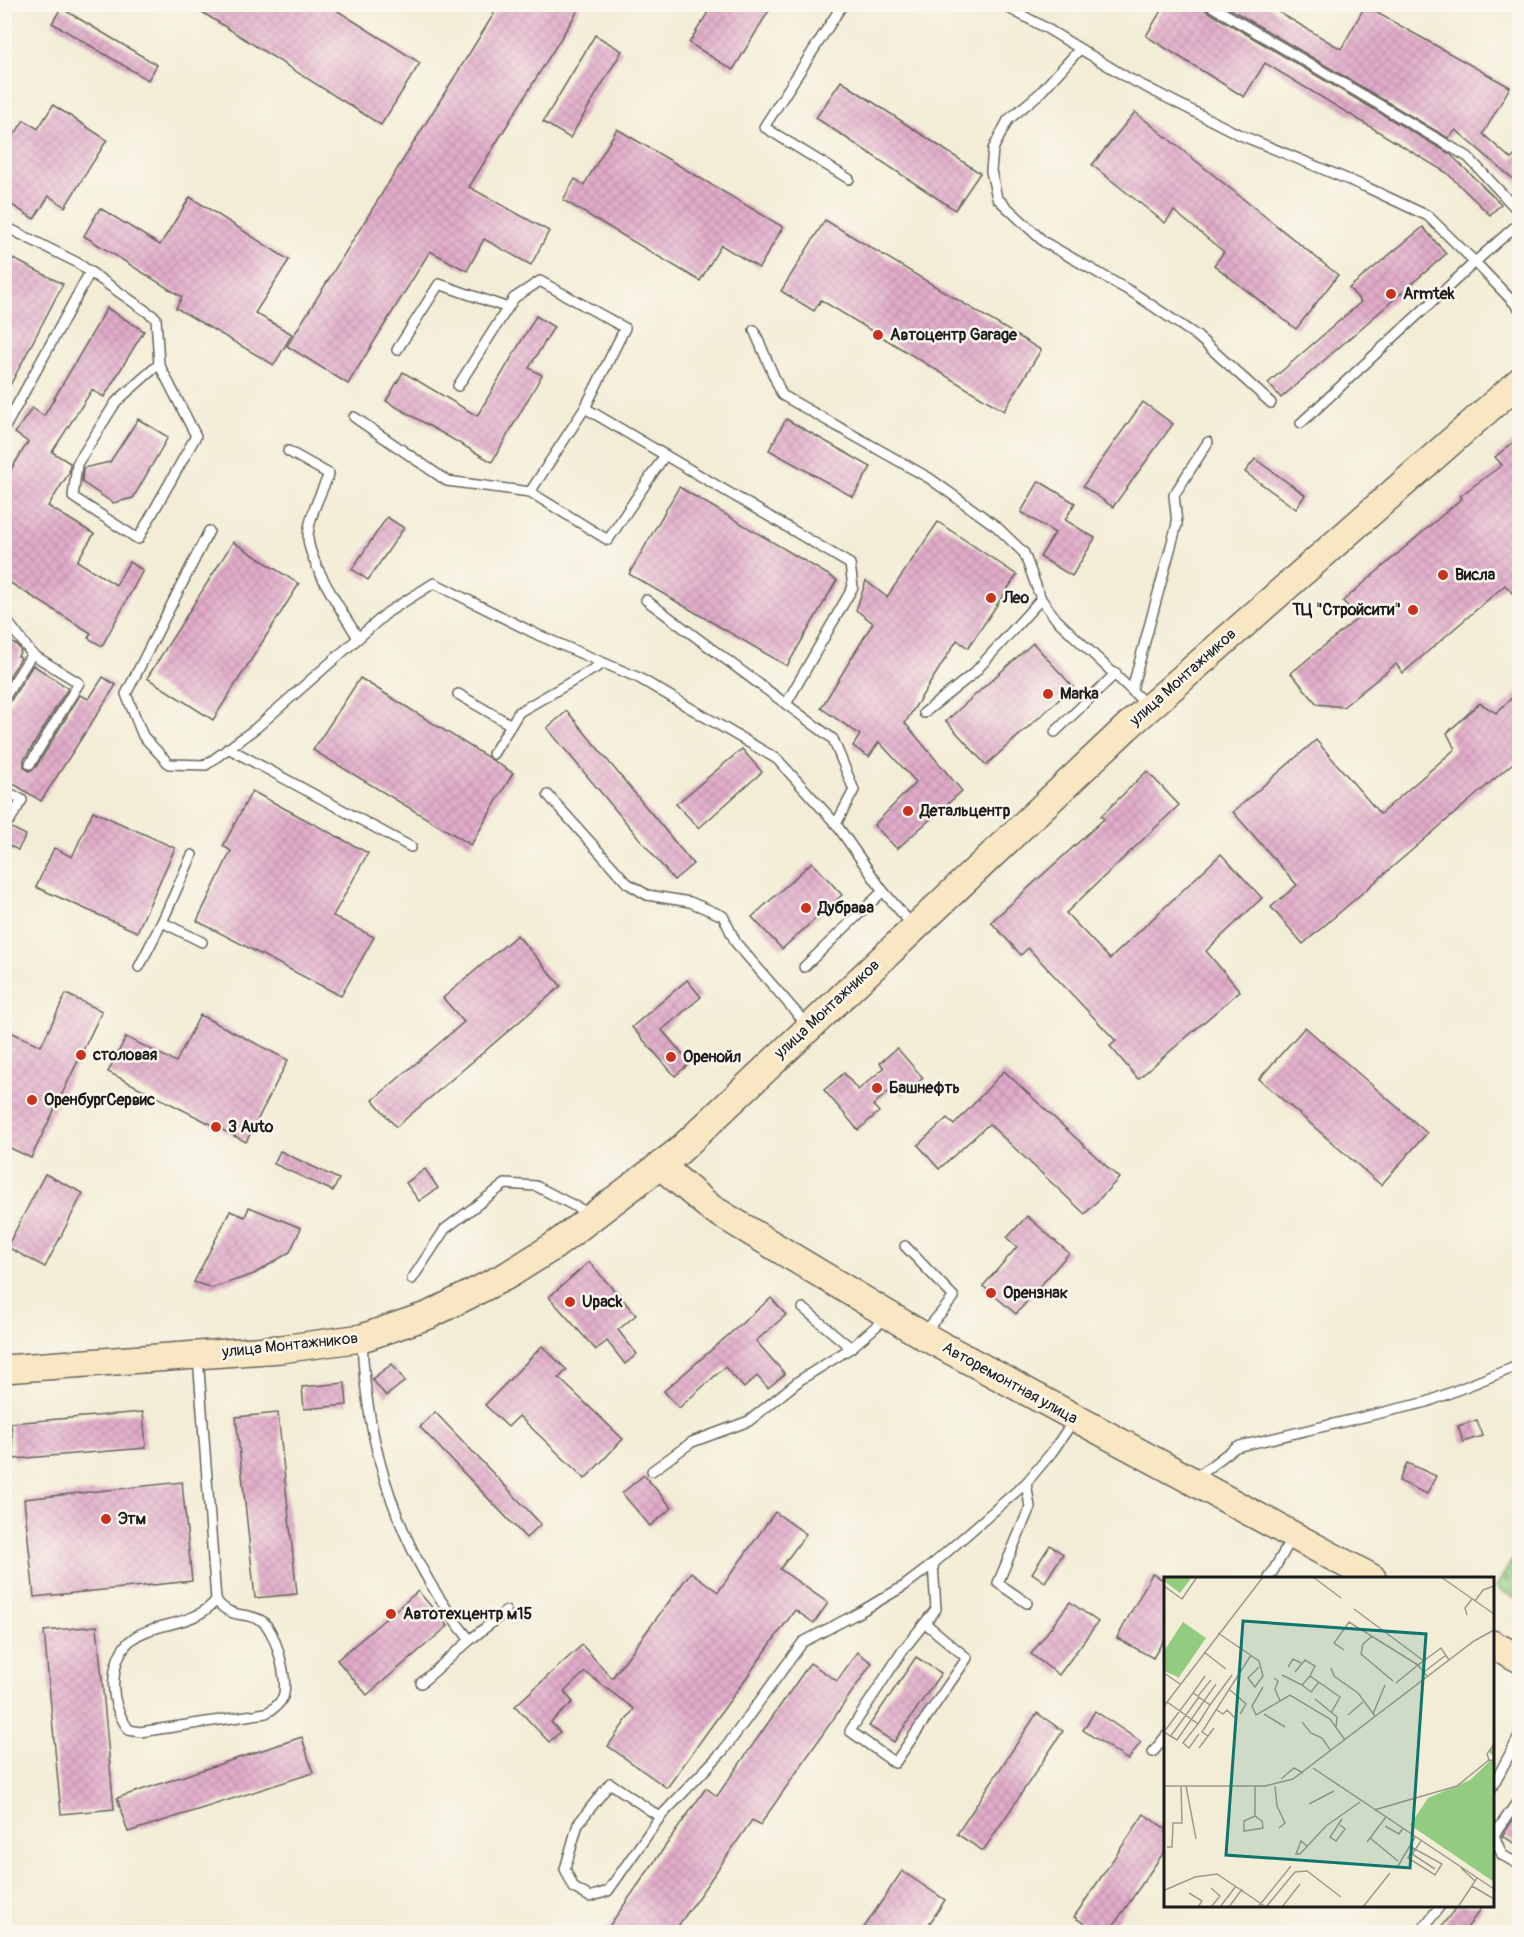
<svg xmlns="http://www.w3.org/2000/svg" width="1524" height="1937" font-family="Pangolin,sans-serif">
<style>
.cemetery{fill:url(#cemetery-stones);stroke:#58744e;stroke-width:1.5}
.building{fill:url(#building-cross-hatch)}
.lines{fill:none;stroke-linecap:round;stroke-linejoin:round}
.lane-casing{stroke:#67655d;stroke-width:12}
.secondary-casing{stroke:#67655d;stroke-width:30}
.lane{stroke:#fff;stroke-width:9}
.secondary{stroke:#f9e7c3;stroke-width:27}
.poi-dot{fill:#c8321e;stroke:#fbf7ec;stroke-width:2}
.labels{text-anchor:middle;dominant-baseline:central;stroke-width:5;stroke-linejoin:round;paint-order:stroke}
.poi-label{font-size:16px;font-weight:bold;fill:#1c1c1c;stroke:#fbf7ec;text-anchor:start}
.street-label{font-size:16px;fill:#1c1c1c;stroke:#fbf7ec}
.inset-road{fill:none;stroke:#9d998c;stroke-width:1.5}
.view{fill:#0f766e;fill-opacity:0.15;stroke:#0f766e;stroke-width:3}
.inset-edge{fill:none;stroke:#1c1c1c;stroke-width:3}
</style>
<defs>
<pattern id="cemetery-stones" width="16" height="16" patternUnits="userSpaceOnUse" patternTransform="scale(1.5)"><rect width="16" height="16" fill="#93cc80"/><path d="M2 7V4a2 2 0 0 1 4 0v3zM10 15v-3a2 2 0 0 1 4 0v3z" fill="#7eaf6e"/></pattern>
<pattern id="building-cross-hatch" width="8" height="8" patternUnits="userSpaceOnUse" patternTransform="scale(1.5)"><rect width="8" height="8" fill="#e1acc9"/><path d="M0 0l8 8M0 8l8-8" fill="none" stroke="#c093ac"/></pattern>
</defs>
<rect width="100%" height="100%" fill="#fbf7ec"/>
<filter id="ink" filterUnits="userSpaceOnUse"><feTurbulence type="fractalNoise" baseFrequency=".0167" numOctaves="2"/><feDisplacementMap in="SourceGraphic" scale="12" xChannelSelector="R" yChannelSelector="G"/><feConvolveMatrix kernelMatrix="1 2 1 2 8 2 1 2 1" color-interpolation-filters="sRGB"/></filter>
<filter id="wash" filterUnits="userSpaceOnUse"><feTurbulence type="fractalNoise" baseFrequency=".008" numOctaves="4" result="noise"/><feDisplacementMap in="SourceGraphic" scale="24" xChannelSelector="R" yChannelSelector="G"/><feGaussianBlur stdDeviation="1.35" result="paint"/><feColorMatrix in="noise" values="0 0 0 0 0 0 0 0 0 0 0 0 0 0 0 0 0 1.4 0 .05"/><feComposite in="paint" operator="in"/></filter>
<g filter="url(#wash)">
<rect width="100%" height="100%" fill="#f3edd7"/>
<polygon class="cemetery" points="1519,1548 1519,1601 1496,1587"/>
<g id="blocks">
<g class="building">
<polygon points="189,4 327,4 420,63 381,125"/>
<polygon points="500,4 582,4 469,187 549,231 531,265 484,239 467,271 430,251 348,384 287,346"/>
<polygon points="713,4 773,4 733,70 689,43"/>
<polygon points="1165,4 1201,4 1205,10 1450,154 1501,204 1490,215 1447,173 1265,63 1244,97 1146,36"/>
<polygon points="1222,4 1265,4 1341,49 1365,6 1510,87 1483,134 1511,159 1520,151 1520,185 1456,130 1448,138"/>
<polygon points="61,8 157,65 148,80 52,23"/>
<polygon points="595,35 622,51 570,138 543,122"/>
<polygon points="841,81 980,173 955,210 816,118"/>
<polygon points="53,105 107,140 65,207 49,196 34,219 4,200 4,151 24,120 38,129"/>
<polygon points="1135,112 1338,275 1296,329 1214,265 1224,252 1174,211 1165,223 1092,165"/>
<polygon points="617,129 783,227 759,268 721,245 700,281 563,200 575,179 584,185"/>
<polygon points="190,197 289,260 255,313 292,334 274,365 176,308 182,297 84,236 100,208 160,245"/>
<polygon points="825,220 1041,350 1004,411 821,300 814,311 781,291"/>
<polygon points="1423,227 1446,254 1281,398 1268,383 1361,302 1349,288"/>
<polygon points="4,254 63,284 4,397"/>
<polygon points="107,308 144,331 104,397 92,390 52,452 70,463 69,473 48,506 94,534 77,561 116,585 129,562 143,570 102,646 88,638 91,633 4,579 4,481 28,442 15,433 32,408 44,416"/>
<polygon points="536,316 554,327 529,368 542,375 492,462 386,401 403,372 477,416"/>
<polygon points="1143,402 1173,424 1113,507 1083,486"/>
<polygon points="138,419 168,437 133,498 113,503 82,482 83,468 110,462"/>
<polygon points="786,419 871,467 853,497 769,450"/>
<polygon points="1520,437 1520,602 1505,585 1403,673 1396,664 1343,707 1317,704 1291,673 1358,618 1343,601 1462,498 1460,496 1502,465 1495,457"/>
<polygon points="1255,459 1305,495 1296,509 1245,472"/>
<polygon points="1039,481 1075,503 1065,520 1095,538 1072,576 1040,557 1055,533 1021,512"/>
<polygon points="679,487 837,580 787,666 629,574"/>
<polygon points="387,517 404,528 368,580 352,569"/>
<polygon points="938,522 1017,575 968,648 957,640 905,723 962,791 897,849 874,825 916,782 879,742 869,757 853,746 860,735 821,708 873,623 856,610 866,581 887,597"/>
<polygon points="233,542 299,584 213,720 147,678"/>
<polygon points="4,638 17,645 21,651 18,656 21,658 4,685"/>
<polygon points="1033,643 1073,687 986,765 946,721"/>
<polygon points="33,665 68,688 24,760 24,767 29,771 36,767 80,695 89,699 103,677 116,685 41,801 4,778 4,705 10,702"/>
<polygon points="360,678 513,773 471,845 313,750"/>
<polygon points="1520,690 1520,757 1303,944 1271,907 1297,885 1233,812 1316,740 1380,814 1455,749 1447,733 1480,703 1496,713"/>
<polygon points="567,711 693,864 674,880 547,728"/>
<polygon points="742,749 762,772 699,828 676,804"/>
<polygon points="1147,771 1179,805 1066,913 1110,959 1221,854 1262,898 1206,951 1240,991 1138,1079 1110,1046 1116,1041 1028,948 1021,955 991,922 1104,819 1101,816"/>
<polygon points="252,791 368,853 333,916 374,937 341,996 197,921 231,851 223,846"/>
<polygon points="93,811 175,848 137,932 36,887 54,848 72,857"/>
<polygon points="4,824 26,835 18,850 4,843"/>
<polygon points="812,862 842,895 782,949 752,917"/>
<polygon points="517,935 561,986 396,1127 373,1100 464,1022 443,998"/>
<polygon points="687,980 701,997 662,1030 690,1063 675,1076 632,1027"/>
<polygon points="66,994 102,1011 31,1158 4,1145 4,1029 41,1046"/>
<polygon points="200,1015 288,1060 246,1142 108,1072 126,1037 176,1062"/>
<polygon points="1305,1027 1427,1133 1381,1185 1259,1079"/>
<polygon points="897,1048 923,1078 902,1096 894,1087 873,1105 879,1112 858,1130 824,1090 844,1073 858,1090 884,1068 880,1063"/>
<polygon points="1004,1071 1119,1178 1085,1214 989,1124 939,1169 918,1145 947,1118 954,1125"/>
<polygon points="280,1151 339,1179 333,1191 274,1164"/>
<polygon points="425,1169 438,1188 419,1201 406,1183"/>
<polygon points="45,1174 83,1193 45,1267 7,1247"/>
<polygon points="249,1207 301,1228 290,1252 254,1274 212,1288 194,1282 230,1211 245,1217"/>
<polygon points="1027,1216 1069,1253 1016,1314 983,1286 1017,1247 1007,1238"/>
<polygon points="589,1262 636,1315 618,1330 637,1354 625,1364 607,1341 596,1350 549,1297"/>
<polygon points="771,1298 786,1315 756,1341 785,1374 768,1388 757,1376 744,1388 725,1367 679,1408 664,1391"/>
<polygon points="542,1346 567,1370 559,1378 623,1439 585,1479 519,1416 508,1427 485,1405"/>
<polygon points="392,1364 405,1381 386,1396 372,1379"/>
<polygon points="345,1383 347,1405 304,1409 302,1387"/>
<polygon points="143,1412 146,1448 14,1459 11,1423"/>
<polygon points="435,1412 541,1524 526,1538 420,1427"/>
<polygon points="278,1413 297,1594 255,1598 236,1417"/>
<polygon points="1477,1420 1482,1436 1463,1442 1458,1426"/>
<polygon points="1407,1463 1436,1476 1427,1494 1399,1481"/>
<polygon points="644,1475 672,1508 650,1526 622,1493"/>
<polygon points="182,1482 192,1581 34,1597 24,1499"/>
<polygon points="775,1512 806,1534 780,1569 828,1603 814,1623 795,1610 667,1788 608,1746 634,1709 585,1672 564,1692 573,1702 551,1722 560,1732 549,1742 515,1706 582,1645 612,1678 691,1572 718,1592"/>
<polygon points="1050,1545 1063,1554 1045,1582 1032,1573"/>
<polygon points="1152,1574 1166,1581 1166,1636 1153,1658 1117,1638"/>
<polygon points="418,1591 448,1626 367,1695 337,1660"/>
<polygon points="1070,1602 1098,1622 1059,1675 1031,1654"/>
<polygon points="97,1626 114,1809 61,1814 44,1631"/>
<polygon points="857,1652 872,1663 760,1825 752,1820 674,1932 605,1932 706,1788 717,1796 810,1663 837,1681"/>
<polygon points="916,1657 941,1673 894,1742 869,1726"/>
<polygon points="1095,1711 1141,1742 1128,1760 1083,1730"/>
<polygon points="1037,1713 1063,1731 983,1851 957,1834"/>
<polygon points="302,1737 313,1773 128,1832 117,1798"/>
<polygon points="1520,1810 1520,1846 1502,1836"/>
<polygon points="1144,1814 1166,1829 1166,1849 1109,1932 1097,1932 1074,1917"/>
<polygon points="902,1871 945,1900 924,1932 861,1932"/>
<polygon points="1458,1905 1484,1905 1464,1932 1437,1932"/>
</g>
</g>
</g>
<g filter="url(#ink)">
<use href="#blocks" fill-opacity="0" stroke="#67655d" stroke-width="1.5"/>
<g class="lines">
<g class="lane-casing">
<g id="lane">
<polyline points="843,4 764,127 849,179"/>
<polyline points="1001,4 1046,28 1128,78 1238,134 1366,187 1428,216 1475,262 1520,222"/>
<polyline points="1208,4 1468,157 1520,213"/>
<polyline points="1079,50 1039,94 1008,120 993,149 991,171 997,198 1044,242 1135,294 1197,336 1271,403"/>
<polyline points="4,226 76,262 156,318 159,364 196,436 138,539 73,497 77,464 116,402 159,364"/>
<polyline points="754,330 782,395 929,478 996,526 1024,553 1041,599 1056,619 1148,706"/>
<polyline points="397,350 439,284 508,308"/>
<polyline points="458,386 514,298 540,281 625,328 585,408 850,564 853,587 786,704"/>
<polyline points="354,417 447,481 530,492 585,408"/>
<polyline points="1301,423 1475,262 1520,309"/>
<polyline points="4,429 90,272"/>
<path d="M288,451L329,474C321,493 309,516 308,537C308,561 345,616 358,638"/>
<polyline points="530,492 608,540 665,455"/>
<polyline points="209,531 126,694 143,736 169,764 206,765 256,728 388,612 434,583 538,635 639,678 777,759 836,824 883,891 913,926"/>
<polyline points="646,600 833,739 854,790 836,824"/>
<polyline points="4,617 32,654 79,683 30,764"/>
<polyline points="1132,689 1177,524 1174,495 1208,442"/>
<polyline points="458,694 511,725"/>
<polyline points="4,698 32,654"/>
<polyline points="924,713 974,673 1041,599"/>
<polyline points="1055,732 1116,673"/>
<polyline points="228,748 411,847"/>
<polyline points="493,754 519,712 604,663"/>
<polyline points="4,790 22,800 10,820"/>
<polyline points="548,795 627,883 647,895 690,902 723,916 736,943 807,1025"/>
<polyline points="192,855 162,922 202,942"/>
<polyline points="139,967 162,922"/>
<polyline points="804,967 883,891"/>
<polyline points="905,1246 954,1297 924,1333"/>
<polyline points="412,1279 445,1229 505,1184 536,1186 590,1214"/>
<polyline points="803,1308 851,1348 887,1317"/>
<path d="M362,1340C366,1449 400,1555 470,1640L421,1683"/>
<path d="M198,1357L216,1600C231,1620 246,1611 262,1621C276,1631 289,1682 283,1697C279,1705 274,1709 266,1713L140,1732L129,1730C118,1715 112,1697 114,1678C120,1610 185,1639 216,1600"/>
<polyline points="652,1471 692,1442 749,1421 800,1380 851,1348"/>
<polyline points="1195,1478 1236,1447 1427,1402 1520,1365"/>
<polyline points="1026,1483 1030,1507 998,1583 1027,1603"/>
<polyline points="1269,1578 1292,1538"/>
<polyline points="925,1623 967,1658 895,1763 850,1731 903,1650 936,1609 933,1564"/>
<polyline points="470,1640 506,1611"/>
<polyline points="1153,1752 1166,1736"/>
<polyline points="1492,1787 1520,1735"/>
<polyline points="1520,1798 1494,1835 1502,1855 1520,1865"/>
<polyline points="660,1817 610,1783 578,1824 565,1869 574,1888 590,1897 608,1891 660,1817 723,1751 803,1642 860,1612 904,1586 933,1564 1026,1483 1052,1452 1074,1420"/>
<polyline points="1422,1930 1440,1906"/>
</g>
</g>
<g class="secondary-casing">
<g id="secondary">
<polyline points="661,1166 711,1208 922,1335 1372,1578"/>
<polyline points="4,1369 281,1349 362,1338 429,1315 508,1275 554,1246 679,1151 1127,727 1520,381"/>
<polyline points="1492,1644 1520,1659"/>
</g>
</g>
<use href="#lane" class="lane"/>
<use href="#secondary" class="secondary"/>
</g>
</g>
<g class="poi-dot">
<circle cx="1391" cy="294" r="6"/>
<circle cx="878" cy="335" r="6"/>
<circle cx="1443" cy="575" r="6"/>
<circle cx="991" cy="598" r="6"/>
<circle cx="1413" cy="610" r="6"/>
<circle cx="1048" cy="694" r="6"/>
<circle cx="908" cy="811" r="6"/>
<circle cx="806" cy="908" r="6"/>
<circle cx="81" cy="1055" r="6"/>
<circle cx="671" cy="1057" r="6"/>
<circle cx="877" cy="1088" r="6"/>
<circle cx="32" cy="1100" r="6"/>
<circle cx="216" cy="1127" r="6"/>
<circle cx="991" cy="1293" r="6"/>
<circle cx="570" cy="1302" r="6"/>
<circle cx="106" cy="1519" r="6"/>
<circle cx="391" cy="1614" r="6"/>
</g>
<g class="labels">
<g class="poi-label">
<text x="1403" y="294">Armtek</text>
<text x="890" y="335">Автоцентр Garage</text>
<text x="1455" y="575">Висла</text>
<text x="1003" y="598">Лео</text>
<text x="1401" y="610" text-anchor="end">ТЦ "Стройсити"</text>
<text x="1060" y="694">Marka</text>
<text x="920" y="811">Детальцентр</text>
<text x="818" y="908">Дубрава</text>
<text x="93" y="1055">столовая</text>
<text x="683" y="1057">Оренойл</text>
<text x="889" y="1088">Башнефть</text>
<text x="44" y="1100">ОренбургСервис</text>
<text x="228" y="1127">3 Auto</text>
<text x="1003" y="1293">Орензнак</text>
<text x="582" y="1302">Upack</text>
<text x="118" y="1519">Этм</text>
<text x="403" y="1614">Автотехцентр м15</text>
</g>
<g class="street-label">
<text transform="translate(1183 677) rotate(-42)">улица Монтажников</text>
<text transform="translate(827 1009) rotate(-43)">улица Монтажников</text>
<text transform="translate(290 1345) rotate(-6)">улица Монтажников</text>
<text transform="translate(1010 1383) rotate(29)">Авторемонтная улица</text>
</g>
</g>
<g transform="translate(1164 1577)">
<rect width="330" height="330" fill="#f3edd7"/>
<path d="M330,167V305L246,248L264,221L306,203L330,180L325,175Z" fill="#93cc80"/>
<path d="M28,0L16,16L0,4L1,0Z" fill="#93cc80"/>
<path d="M19,45L42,61L13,103L14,100L0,94V74Z" fill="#93cc80"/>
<path class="inset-road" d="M149,0L177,21M277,0L330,37M0,9L18,22L33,0M311,24L319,13L330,9M190,32L260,84M303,38L301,31L308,22M54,56L95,84L99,99L91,110L84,101L95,90M208,59L199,67L197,77L229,104M180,73L170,66L185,45L254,88L277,71L285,83M40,75L62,92M124,90L129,82L137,86M167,91L170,99L194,116L211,139M131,95L141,83L151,89L146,99L176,120L167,136M260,95L282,78M0,96L16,107M118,98L138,108L146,99M110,101L114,104L111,112L116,124M232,106L254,88L263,99M138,108L147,115L155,105M99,110L88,129L92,138L126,118L166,142L181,163M66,113L82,127L76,137M29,116L41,99M34,119L47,103M151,122L173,140L172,151M40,124L52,107M3,125L34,147L19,166L25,171L35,157M46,128L68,98M0,129L99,0M53,133L59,137L63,133L73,143M100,137L121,150M209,137L221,108M184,138L199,125M138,145L147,156L158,161L167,174M0,155L29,116L46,128L34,147M0,155L13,163L40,124M44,159L38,155L87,78M6,160L35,120M35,171L50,151M325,183L323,177L330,167M149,191L330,312M117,202L130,191L139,196M0,209H101L129,202L310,64L330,53M22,209L32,262M91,209V239L98,244L99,251L80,254V244L91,239M111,209L113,229L121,246L115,251M145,227L170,214M210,233L293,209L325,183L330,184M176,248L181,252L172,264L166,260L178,242M221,249L235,257L239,251M206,261L234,284M257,264L248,277L271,292M203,265L222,240M143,269L137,264L132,277H136L162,249L196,225M3,270H8L9,246H18L17,209M249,271L278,287L271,298L244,281ZM234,289L251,260M297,291L311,304M308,309L330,322M47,311L56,319L47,330M1,313L31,300L53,297L102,330M25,316L38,324L34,330M56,330L72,309M65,330L78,312M94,330L127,289M102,330L131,295L143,294L177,320M118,330L136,307M199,330L226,296M294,330L313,301"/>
<path class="view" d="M79,44L262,57L246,291L62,278Z"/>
<rect width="330" height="330" class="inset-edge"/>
</g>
<rect width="1524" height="1937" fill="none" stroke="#fbf7ec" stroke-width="24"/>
</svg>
